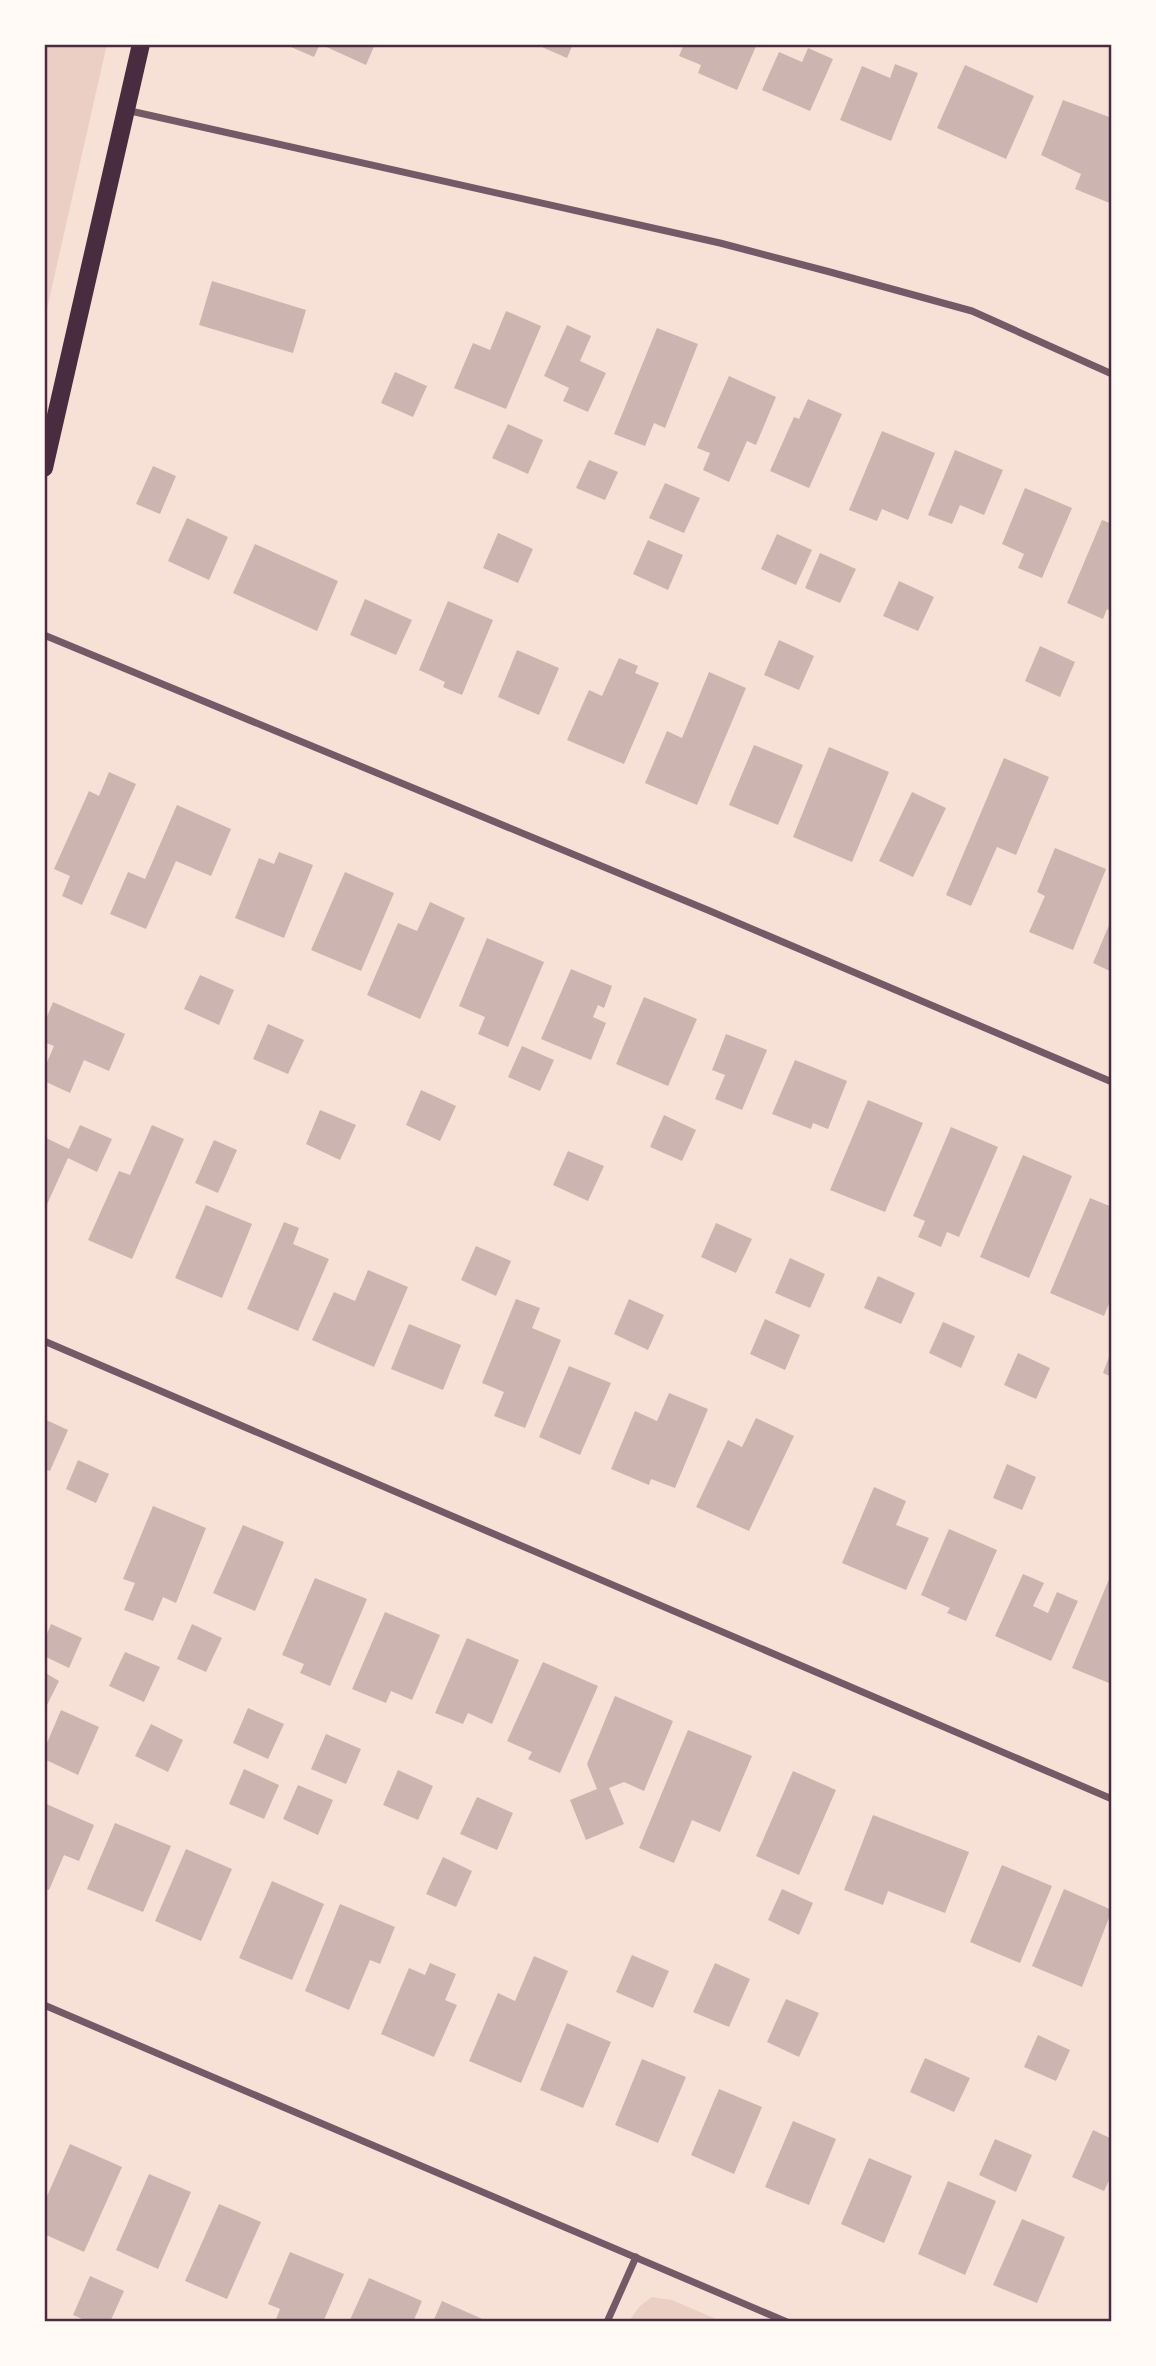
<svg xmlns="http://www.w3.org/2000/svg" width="1156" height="2366" font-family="Arial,sans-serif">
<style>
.green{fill:#ebcfc5}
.building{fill:#ccb4b1}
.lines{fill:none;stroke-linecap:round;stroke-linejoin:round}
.minor{stroke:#755966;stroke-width:7}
.primary{stroke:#4a2c40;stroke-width:18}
.neatline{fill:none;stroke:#4a2c40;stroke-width:2.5}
</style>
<rect width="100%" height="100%" fill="#f7e1d7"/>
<g class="green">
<polygon points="44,44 107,44 44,322"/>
<polygon points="652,2297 672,2300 723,2322 628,2322 640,2306"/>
</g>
<g class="building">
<polygon points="284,44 375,44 366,65 320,44 314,57"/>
<polygon points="535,44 573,44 567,58"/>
<polygon points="684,44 757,44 737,90 698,73 701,65 679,56"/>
<polygon points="808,48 833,59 810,111 762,90 779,52 802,62"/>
<polygon points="895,64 918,73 891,141 840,120 862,66 890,78"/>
<polygon points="965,65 1034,96 1006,159 937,128"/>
<polygon points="1063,100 1112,118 1112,204 1075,189 1081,174 1041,155"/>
<polygon points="212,281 306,310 293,353 199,325"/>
<polygon points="506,311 541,326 506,409 454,388 473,343 490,350"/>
<polygon points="567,325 591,336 580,361 606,373 588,412 563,401 569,388 544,376"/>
<polygon points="657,328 698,344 665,428 654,423 645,446 614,434"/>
<polygon points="395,372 427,386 413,417 381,403"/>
<polygon points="729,376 776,397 756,445 747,441 729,482 703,470 710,453 697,448"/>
<polygon points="808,399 842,414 809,488 770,471 794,417 799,419"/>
<polygon points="508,424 543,440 528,474 492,458"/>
<polygon points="882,431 935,453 908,520 882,509 877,521 849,510"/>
<polygon points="955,450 1003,470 984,515 960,505 952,524 928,515"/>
<polygon points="589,460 618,472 605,500 576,488"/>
<polygon points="153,466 176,476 160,514 136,504"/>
<polygon points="665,483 700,498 684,533 649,518"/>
<polygon points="1025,488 1072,508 1042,578 1018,568 1024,554 1002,544"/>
<polygon points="187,518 228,537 209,580 168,561"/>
<polygon points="1102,520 1112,524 1112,612 1107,609 1103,619 1067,603"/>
<polygon points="498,533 533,549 518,583 483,568"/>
<polygon points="777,534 812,550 796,585 761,569"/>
<polygon points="648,540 683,555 668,590 633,574"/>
<polygon points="255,544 338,581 317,631 233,593"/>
<polygon points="820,553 856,569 840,603 805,588"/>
<polygon points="899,581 934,597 918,631 883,616"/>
<polygon points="365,599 412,620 396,655 350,635"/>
<polygon points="448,601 493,620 462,695 443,687 445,682 419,670"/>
<polygon points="779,640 814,656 799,690 764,675"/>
<polygon points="1040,646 1075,662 1060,697 1025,681"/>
<polygon points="517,650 559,668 539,715 498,697"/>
<polygon points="619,658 638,666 635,673 659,683 624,764 567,740 589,690 602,696"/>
<polygon points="709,672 746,688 697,805 645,783 667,731 682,738"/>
<polygon points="754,745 803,765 778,825 729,805"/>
<polygon points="829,747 889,772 852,862 793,837"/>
<polygon points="1004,758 1049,777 1016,855 997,847 971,906 946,895"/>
<polygon points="109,772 136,784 82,905 62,896 70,876 54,869 89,791 99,796"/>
<polygon points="912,792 946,808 913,877 879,861"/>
<polygon points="177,805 231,829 211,876 176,861 146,929 110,914 128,872 145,879"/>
<polygon points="1055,848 1106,869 1073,950 1029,932 1045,896 1037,892"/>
<polygon points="279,852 313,865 284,938 235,918 259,858 274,864"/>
<polygon points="345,872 394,893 361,971 311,950"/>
<polygon points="430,902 465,918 420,1019 367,995 398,923 417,931"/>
<polygon points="1112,918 1112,972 1093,963"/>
<polygon points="487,938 544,962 508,1047 478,1034 485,1017 459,1006"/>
<polygon points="571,969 612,986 604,1008 598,1005 593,1017 606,1023 591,1060 541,1039"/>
<polygon points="200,975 234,990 219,1025 184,1009"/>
<polygon points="644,997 697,1019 668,1086 616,1064"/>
<polygon points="53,1002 125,1034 109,1071 84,1060 70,1093 44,1081 44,1069 54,1046 44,1042 44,1024"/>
<polygon points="268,1024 304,1040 288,1074 253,1059"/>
<polygon points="726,1034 767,1050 742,1110 715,1099 725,1075 712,1070"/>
<polygon points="522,1046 554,1060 540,1091 508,1077"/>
<polygon points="795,1060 847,1081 828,1129 813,1123 811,1129 772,1114"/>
<polygon points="421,1090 456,1106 440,1141 406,1125"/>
<polygon points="868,1100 923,1123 885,1212 830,1190"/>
<polygon points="320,1110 356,1125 340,1160 306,1144"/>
<polygon points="664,1115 696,1130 682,1161 650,1147"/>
<polygon points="80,1125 112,1139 97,1172 68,1158 44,1211 44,1137 69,1149"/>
<polygon points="152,1125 184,1139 132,1259 88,1240 119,1171 130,1175"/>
<polygon points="951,1127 998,1147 959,1237 947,1232 941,1247 918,1237 925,1221 913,1216"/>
<polygon points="214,1140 237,1150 218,1193 195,1183"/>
<polygon points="568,1151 604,1166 588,1201 553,1185"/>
<polygon points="1023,1155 1072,1176 1029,1278 980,1257"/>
<polygon points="1090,1198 1112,1207 1112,1296 1104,1316 1050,1293"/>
<polygon points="206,1205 252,1224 222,1298 175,1278"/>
<polygon points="284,1222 299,1228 293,1244 329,1259 298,1331 247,1309"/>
<polygon points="716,1223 752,1239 736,1273 701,1257"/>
<polygon points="476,1246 511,1261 496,1296 461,1280"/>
<polygon points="790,1258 825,1274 810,1308 775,1293"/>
<polygon points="368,1270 408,1287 374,1367 312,1340 334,1292 355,1301"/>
<polygon points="878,1276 915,1293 901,1324 864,1308"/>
<polygon points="516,1299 540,1308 532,1328 561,1340 525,1428 494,1416 504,1392 482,1383"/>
<polygon points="629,1299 664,1315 648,1350 614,1334"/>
<polygon points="765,1319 800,1335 785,1370 750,1354"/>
<polygon points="943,1322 975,1336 961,1368 929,1353"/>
<polygon points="409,1324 461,1345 443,1390 391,1369"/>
<polygon points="1112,1349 1112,1377 1103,1373"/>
<polygon points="1018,1353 1050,1368 1036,1399 1004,1385"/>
<polygon points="569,1366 611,1383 580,1455 539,1437"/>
<polygon points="669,1393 708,1409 675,1488 651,1479 649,1485 611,1469 635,1411 657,1421"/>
<polygon points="756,1418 794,1436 749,1531 696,1507 728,1440 742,1447"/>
<polygon points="44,1419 68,1430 50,1471 44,1469"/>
<polygon points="78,1460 109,1474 96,1503 66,1489"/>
<polygon points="1007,1464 1036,1477 1022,1510 993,1498"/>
<polygon points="874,1487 906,1501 896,1525 929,1538 906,1590 842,1563"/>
<polygon points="153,1506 206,1528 176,1603 163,1597 153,1621 124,1610 135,1583 123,1579"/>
<polygon points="243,1525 284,1542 255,1611 213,1593"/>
<polygon points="949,1529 997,1550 966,1621 947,1613 950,1608 921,1595"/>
<polygon points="1112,1572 1112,1676 1109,1683 1072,1668"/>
<polygon points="1023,1574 1044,1583 1033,1606 1048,1613 1057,1592 1078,1601 1051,1661 995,1636"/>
<polygon points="315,1578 367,1599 330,1686 300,1673 304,1664 282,1655"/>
<polygon points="385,1612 440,1635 412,1700 391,1691 386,1703 352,1689"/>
<polygon points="51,1624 82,1638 69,1668 44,1656 44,1641"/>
<polygon points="192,1624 222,1638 206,1672 177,1659"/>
<polygon points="467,1638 519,1660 492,1724 468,1713 463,1724 435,1713"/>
<polygon points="125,1652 160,1667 144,1702 109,1686"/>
<polygon points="543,1662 598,1686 560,1773 528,1759 532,1752 507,1741"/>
<polygon points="44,1672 59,1681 44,1711"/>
<polygon points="615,1696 673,1721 644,1791 624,1782 609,1788 624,1824 586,1840 570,1800 597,1789 587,1764"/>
<polygon points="248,1708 284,1724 268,1759 233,1743"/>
<polygon points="61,1710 99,1727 78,1775 44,1759 44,1750"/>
<polygon points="151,1724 183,1740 168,1772 135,1756"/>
<polygon points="688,1730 752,1756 720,1832 692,1820 674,1863 639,1848"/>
<polygon points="326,1734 361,1749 346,1784 311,1769"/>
<polygon points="244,1769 279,1785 264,1819 229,1804"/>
<polygon points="398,1770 433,1786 418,1820 383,1805"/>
<polygon points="793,1771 836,1790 799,1875 756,1856"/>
<polygon points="298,1785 333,1800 318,1835 283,1819"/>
<polygon points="477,1797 513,1813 497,1850 460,1834"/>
<polygon points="44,1803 94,1825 79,1861 64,1855 49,1890 44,1888"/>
<polygon points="873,1815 969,1852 945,1913 888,1891 883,1905 844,1890"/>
<polygon points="115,1823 171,1846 143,1912 87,1889"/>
<polygon points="186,1849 232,1869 201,1941 155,1921"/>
<polygon points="443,1857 472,1871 456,1907 426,1894"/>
<polygon points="1002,1865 1052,1886 1020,1963 970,1942"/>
<polygon points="272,1881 324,1904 292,1980 239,1958"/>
<polygon points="782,1889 813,1903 799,1935 768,1920"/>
<polygon points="1064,1889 1112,1910 1082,1987 1032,1966"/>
<polygon points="340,1904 395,1927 380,1964 370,1960 349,2010 305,1991"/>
<polygon points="632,1955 669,1971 653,2008 616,1992"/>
<polygon points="534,1956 568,1971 521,2083 469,2061 498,1993 515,2001"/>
<polygon points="430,1963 456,1974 445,2000 457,2005 434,2057 381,2034 409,1968 425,1975"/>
<polygon points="715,1963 750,1979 729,2027 693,2012"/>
<polygon points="786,1999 819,2013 799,2057 767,2042"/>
<polygon points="567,2023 611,2042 583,2108 540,2090"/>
<polygon points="1038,2035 1070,2050 1056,2081 1024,2067"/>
<polygon points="925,2058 970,2078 954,2112 910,2092"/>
<polygon points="642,2059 686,2077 658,2143 615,2125"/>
<polygon points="719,2089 762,2107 734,2174 691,2155"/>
<polygon points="793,2121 836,2139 809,2205 765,2187"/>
<polygon points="1093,2130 1112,2139 1112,2174 1104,2191 1072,2177"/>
<polygon points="995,2139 1032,2155 1016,2192 979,2175"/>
<polygon points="70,2144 122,2167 84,2252 44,2234 44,2203"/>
<polygon points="869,2158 912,2176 884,2243 841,2224"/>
<polygon points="149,2174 191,2192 158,2269 116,2250"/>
<polygon points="948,2181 996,2201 965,2275 918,2254"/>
<polygon points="219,2204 261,2222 227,2299 185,2281"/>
<polygon points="1022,2219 1065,2237 1037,2303 993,2285"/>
<polygon points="290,2252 344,2274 323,2322 275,2322 280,2309 268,2304"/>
<polygon points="90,2276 124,2291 110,2322 89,2322 73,2315"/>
<polygon points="369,2278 422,2301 413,2322 349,2322"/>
<polygon points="442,2301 489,2322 433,2322"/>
</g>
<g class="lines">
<g class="minor">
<polyline points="126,110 720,243 830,272 972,311 1112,374"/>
<polyline points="44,635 710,911 1112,1082"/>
<polyline points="44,1341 1112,1799"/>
<polyline points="44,2005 787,2322"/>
<polyline points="607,2322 636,2257"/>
</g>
<polyline class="primary" points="44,468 141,44"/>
</g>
<rect width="1156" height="2366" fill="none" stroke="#fffaf5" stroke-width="91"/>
<rect x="46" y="46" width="1064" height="2274" class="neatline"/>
</svg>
